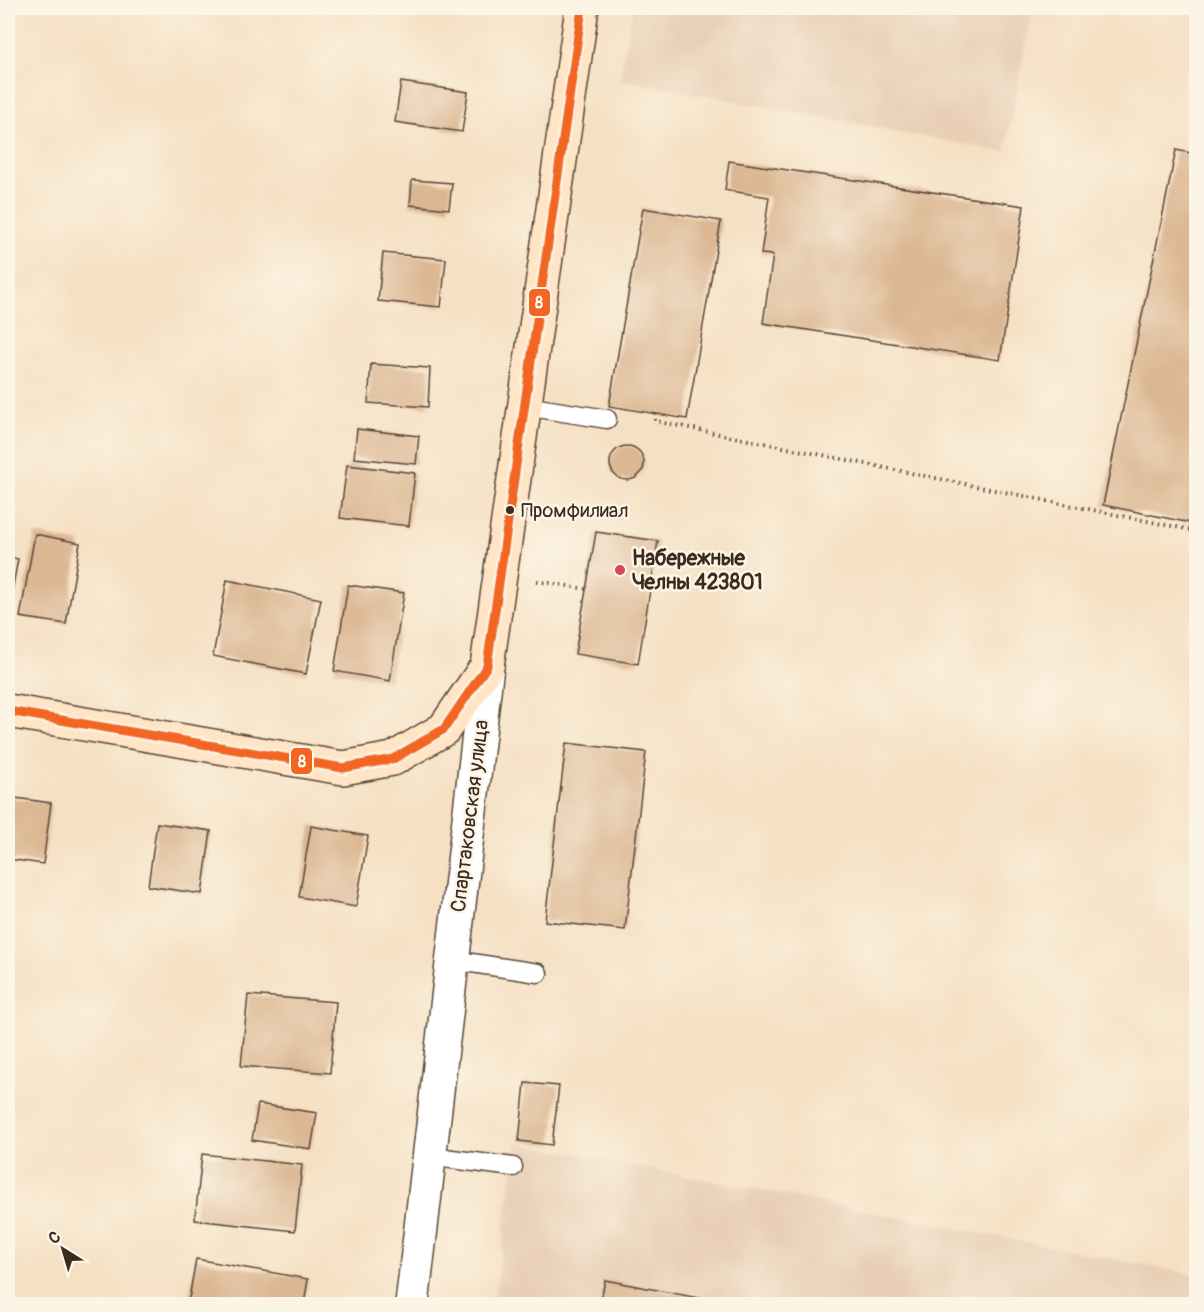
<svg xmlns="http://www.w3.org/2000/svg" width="1204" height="1312" font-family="Pangolin,sans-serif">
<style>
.built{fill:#e8cfb5}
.building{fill:#dcb793}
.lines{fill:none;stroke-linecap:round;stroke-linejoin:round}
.lane-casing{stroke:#574537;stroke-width:21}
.street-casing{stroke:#574537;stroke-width:36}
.secondary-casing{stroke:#574537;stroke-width:36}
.path{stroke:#574537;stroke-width:4;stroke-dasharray:1.5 4.5;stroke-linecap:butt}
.lane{stroke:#fff;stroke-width:18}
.street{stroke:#fff;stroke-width:33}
.secondary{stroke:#ffe4c6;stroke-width:33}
.bus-1-casing{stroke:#fcf5e5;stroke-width:14}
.bus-1{stroke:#f26522;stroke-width:9}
.bus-dot{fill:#3b2a1e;stroke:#fcf5e5;stroke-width:2}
.poi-dot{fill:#d1495b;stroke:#fcf5e5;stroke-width:2}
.labels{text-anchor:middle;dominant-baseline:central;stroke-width:5;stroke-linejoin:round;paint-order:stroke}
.bus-label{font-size:20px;fill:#3b2a1e;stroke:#fcf5e5;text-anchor:start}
.poi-label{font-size:21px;font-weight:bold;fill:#3b2a1e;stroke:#fcf5e5;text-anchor:start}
.street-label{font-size:21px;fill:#3b2a1e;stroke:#fcf5e5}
.line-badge{stroke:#fcf5e5;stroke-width:2}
.badge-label{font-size:16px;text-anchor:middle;font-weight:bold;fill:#fff}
</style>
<rect width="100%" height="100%" fill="#fcf5e5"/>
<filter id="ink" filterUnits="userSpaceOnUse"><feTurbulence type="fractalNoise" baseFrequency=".0167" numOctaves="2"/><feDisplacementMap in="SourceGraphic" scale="12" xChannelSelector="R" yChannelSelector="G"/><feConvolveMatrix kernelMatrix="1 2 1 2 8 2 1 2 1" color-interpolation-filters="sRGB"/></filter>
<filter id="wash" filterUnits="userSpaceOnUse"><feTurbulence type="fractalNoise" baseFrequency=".008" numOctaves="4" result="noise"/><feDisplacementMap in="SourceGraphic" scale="24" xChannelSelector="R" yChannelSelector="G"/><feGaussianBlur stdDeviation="1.35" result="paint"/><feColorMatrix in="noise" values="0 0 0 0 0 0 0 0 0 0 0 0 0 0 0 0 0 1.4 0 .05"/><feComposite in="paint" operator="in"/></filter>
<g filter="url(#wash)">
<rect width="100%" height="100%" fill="#f5e0c3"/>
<g class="built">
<polygon points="633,8 1033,8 1005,152 619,79"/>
<polygon points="516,1143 1196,1275 1196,1304 494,1304"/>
</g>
<g id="blocks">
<g class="building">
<polygon points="401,82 468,92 462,132 395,122"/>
<polygon points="1176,150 1196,154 1196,524 1103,505"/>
<polygon points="729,161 1024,206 1000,360 763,323 773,255 761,254 769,197 725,190"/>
<polygon points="412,180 452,183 449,209 410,205"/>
<polygon points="643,208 721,221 687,419 609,406"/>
<polygon points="383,253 446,259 441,307 378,301"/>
<polygon points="371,364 430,368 428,407 368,403"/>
<polygon points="357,429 419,436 416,464 354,458"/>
<circle cx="627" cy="463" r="17"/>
<polygon points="347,465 415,473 409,526 340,518"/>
<polygon points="596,532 658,541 638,664 575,654"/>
<polygon points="35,534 80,543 66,624 20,617"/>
<polygon points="8,557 18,559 9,607 8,607"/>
<polygon points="227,580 321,599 306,674 213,656"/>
<polygon points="348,585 404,593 390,681 334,671"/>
<polygon points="566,743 646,752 625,930 545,921"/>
<polygon points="8,797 51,803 43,864 8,859"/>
<polygon points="157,823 211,831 202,894 148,886"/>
<polygon points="311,826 368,836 356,907 299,897"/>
<polygon points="248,995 336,1002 330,1073 241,1066"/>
<polygon points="525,1083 559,1086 552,1145 519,1141"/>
<polygon points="258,1104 317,1113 311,1149 252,1140"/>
<polygon points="202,1154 302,1165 295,1231 195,1220"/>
<polygon points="196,1259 308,1279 304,1304 188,1304"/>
<polygon points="605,1280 725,1303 725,1304 600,1304"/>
</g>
</g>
</g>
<g filter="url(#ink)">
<use href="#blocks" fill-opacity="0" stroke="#574537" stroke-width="1.5"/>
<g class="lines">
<g class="lane-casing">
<g id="lane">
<polyline points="525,406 607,419"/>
<polyline points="452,960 538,973"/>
<polyline points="429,1156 513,1167"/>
</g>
</g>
<g class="street-casing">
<polyline id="street" points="412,1304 487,666"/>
</g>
<g class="secondary-casing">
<polyline id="secondary" points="8,711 343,768 393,759 444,729 487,666 582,8"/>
</g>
<g class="path">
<polyline points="655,413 655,421 1196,531"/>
<polyline points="537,581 586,589"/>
</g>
<use href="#lane" class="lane"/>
<use href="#street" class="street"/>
<use href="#secondary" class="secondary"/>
<g class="bus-1-casing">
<polyline id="bus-1" points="8,711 343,768 393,759 444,729 487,666 582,8"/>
</g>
<use href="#bus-1" class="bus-1"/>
</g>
</g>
<circle class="bus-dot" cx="510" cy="510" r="5"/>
<circle class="poi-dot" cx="620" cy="570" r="6"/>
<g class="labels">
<g class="bus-label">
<text x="521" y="510">Промфилиал</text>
</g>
<g class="poi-label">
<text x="632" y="558">Набережные<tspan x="632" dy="24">Челны 423801</tspan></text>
</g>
<g class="street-label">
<text transform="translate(470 816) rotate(-83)">Спартаковская улица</text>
</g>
</g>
<g class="line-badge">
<rect x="528" y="288" width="23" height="29" rx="6" fill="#f26522"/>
<rect x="290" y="747" width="23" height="28" rx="6" fill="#f26522"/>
</g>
<g class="badge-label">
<text x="539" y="308">8</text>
<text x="302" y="767">8</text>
</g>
<rect width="1204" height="1312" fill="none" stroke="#fcf5e5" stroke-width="30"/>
<g transform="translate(63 1249) rotate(323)" stroke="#fcf5e5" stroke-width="4.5" paint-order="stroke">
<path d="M0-4.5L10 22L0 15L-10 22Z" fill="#3b2a1e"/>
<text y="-9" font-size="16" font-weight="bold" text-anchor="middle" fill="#3b2a1e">С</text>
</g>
</svg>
